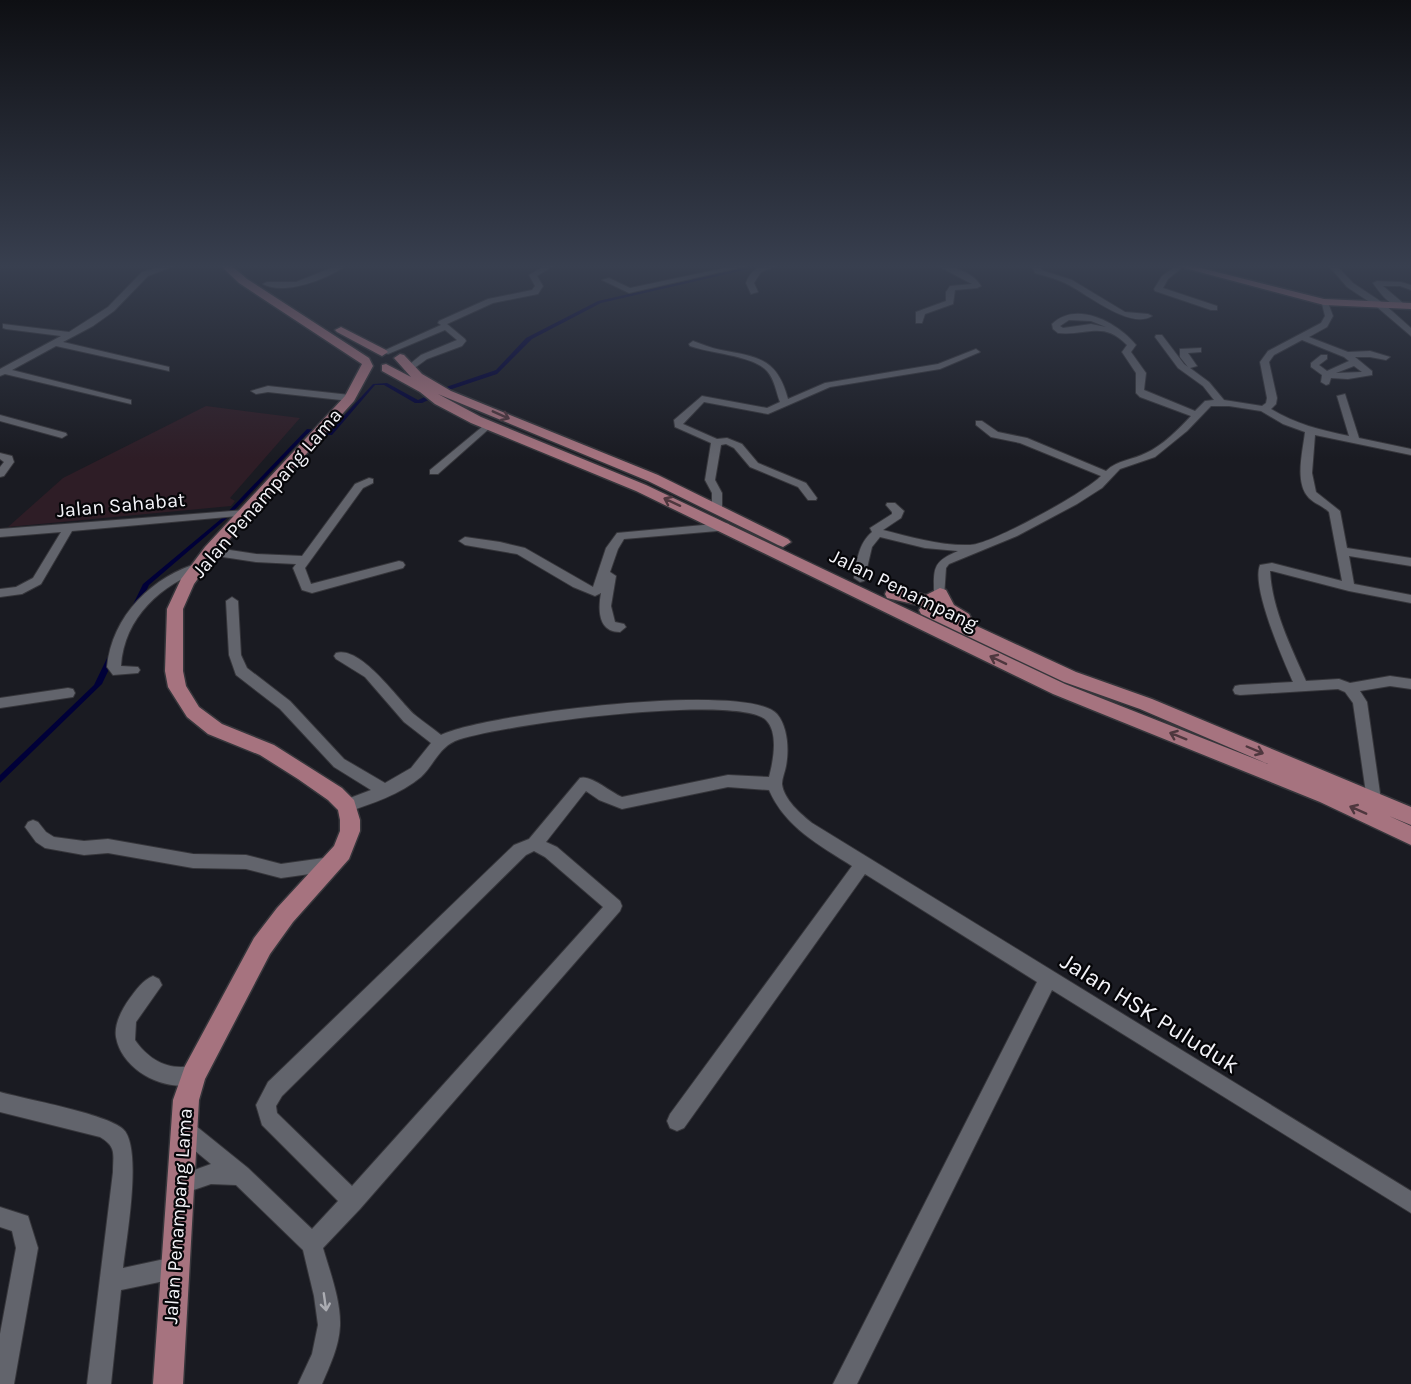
<svg xmlns="http://www.w3.org/2000/svg" width="1411" height="1384" font-family="Karla,sans-serif">
<style>
.education{fill:#2e1d26}
.water{fill:#000038}
.lines{fill:none;stroke-linecap:round;stroke-linejoin:round}
.minor-casing{stroke:#36363b;stroke-width:2}
.major-casing{stroke:#36363b;stroke-width:3}
.minor{fill:#62646c;fill-rule:evenodd}
.major{fill:#a6737f;fill-rule:evenodd}
.oneway{stroke:#4e373e}
.oneway2{stroke:#abacb2}
.labels{text-anchor:middle;dominant-baseline:central;stroke-width:4.5;stroke-linejoin:round;paint-order:stroke}
.street-label{font-size:20px;fill:#f4f4f9;stroke:#060609}
.near-street-label{font-size:24px;fill:#f4f4f9;stroke:#060609}
</style>
<rect width="100%" height="100%" fill="#1a1b22"/>
<polygon class="education" points="206,406 300,418 230,498 235,501 231,506 8,527 63,478"/>
<polygon class="water" points="750,266 762,266 601,303 532,339 497,374 452,389 422,403 415,403 384,385 375,385 332,435 307,434 226,519 149,585 102,684 0,783 0,775 94,685 143,584 221,519 307,429 330,431 373,384 387,383 418,400 449,386 496,370 526,338 598,301"/>
<g class="lines">
<g class="minor-casing">
<g id="minor">
<polygon points="163,266 174,266 148,276 114,311 93,326 63,342 169,367 169,371 56,346 12,370 131,400 131,404 5,374 0,376 0,369 61,336 6,329 3,328 3,324 69,332 108,307 142,272"/>
<path d="M336,266H345C328,279 283,296 263,284L267,282H296Z"/>
<polygon points="544,266 553,266 537,276 543,286 538,294 493,303 447,324 465,339 466,341 462,346 427,359 409,372 404,369 406,367 421,355 457,340 445,330 388,354 381,352 441,325 438,323 439,321 488,299 532,290 535,286 529,275"/>
<polygon points="734,266 747,266 629,293 602,280 609,278 630,288"/>
<path d="M763,266H776L761,272L754,283L758,292L751,294L746,283C749,274 754,269 763,266Z"/>
<path d="M938,266C952,265 974,273 981,286L977,288L955,290L953,304L925,314L922,323H916V312L946,301V292L950,286L972,284Z"/>
<path d="M1032,266H1040L1041,270L1072,280L1125,312L1148,314L1152,316C1130,330 1087,294 1067,284C1057,279 1046,276 1035,273Z"/>
<polygon points="1176,266 1184,266 1168,279 1163,288 1217,306 1217,310 1211,310 1155,291 1154,289 1162,276"/>
<polygon points="1329,266 1337,266 1353,283 1383,303 1411,328 1411,336 1377,307 1347,287"/>
<path d="M1377,281L1401,282L1411,285V290L1400,286H1383L1403,303V307C1390,307 1380,293 1373,283Z"/>
<path d="M1321,300H1327L1333,316L1327,327L1309,337L1348,352L1370,351L1390,357L1386,360L1370,357H1355L1372,371V375L1348,379L1331,378L1329,384L1326,385L1321,382L1322,375L1311,367V363L1321,355H1327V359L1319,365L1327,371L1349,361L1344,357L1302,340L1274,355L1269,362L1277,398L1276,404L1271,409C1296,424 1320,430 1349,436L1337,396L1345,394L1359,438L1411,449V455L1315,435L1312,473L1316,492L1340,511L1347,548L1411,558V566L1349,556L1354,584L1411,595V603L1349,591L1272,571H1270C1272,609 1291,647 1306,681L1339,679L1350,683L1390,676L1411,679V689L1390,686L1360,691L1367,702L1381,800L1379,805L1374,806L1369,805L1367,800L1353,703L1345,692L1338,689L1240,695L1235,694L1233,690L1235,686L1240,685L1293,682C1283,659 1251,587 1260,565L1272,563L1342,581L1329,512C1323,506 1315,504 1309,498C1294,483 1303,451 1305,432L1283,424L1261,411L1229,406H1211L1187,431L1155,457L1120,469L1102,488L1077,504L1017,536L949,564L946,568L944,597L940,598L934,594C934,568 932,562 958,551L925,548L880,537L872,547L864,581L860,582L854,578C857,561 858,544 872,532L870,528L892,514V512L886,505L887,503H895L904,511L901,518L883,530C911,537 941,546 970,545C990,545 1086,492 1101,476L1020,443L991,437L976,425V421H982L998,432L1027,438L1106,471C1117,460 1133,460 1146,453C1162,446 1179,429 1191,416L1140,397L1136,393V373L1122,352L1127,345C1103,320 1087,336 1058,333L1053,329L1052,324C1077,300 1118,323 1136,345L1131,352L1146,373L1144,390L1195,411L1205,401L1214,400L1203,386L1178,368L1155,337L1156,335H1162L1184,364L1188,367L1180,357V349L1201,348V352L1188,353L1197,366L1190,368L1209,382L1224,400L1262,406L1266,403L1267,398L1260,362L1268,351L1321,323L1325,316ZM1069,320L1091,321L1106,327L1091,324L1063,328L1060,326ZM1354,366L1362,372L1336,373Z"/>
<path d="M693,341C702,344 711,348 721,350C758,357 777,358 788,399L825,383L938,364L976,349L980,352L940,369L830,387L768,414L704,402L683,424L717,439L727,438L742,444L758,463L806,483L817,498L816,500H808L798,487L750,467L734,448L726,444L721,445L715,480L722,493V509L717,512L712,509V493L705,480L711,443L675,427L674,420L702,396L767,408L780,402C776,392 775,380 767,371C752,355 712,354 690,346L689,344Z"/>
<polygon points="268,386 350,395 355,398 350,401 268,392 256,394 251,391"/>
<polygon points="0,415 66,433 67,435 62,438 0,421"/>
<polygon points="488,422 491,423 491,427 438,474 430,474 430,470"/>
<polygon points="0,453 12,456 14,462 4,476 0,477 0,467 4,462 0,459"/>
<polygon points="369,478 373,479 373,483 363,488 305,568 311,584 399,561 403,562 405,565 403,568 312,593 302,590 293,568 296,564 256,562 210,555 204,551 210,547 256,554 302,556 355,484"/>
<polygon points="245,510 251,513 249,515 72,531 41,584 22,594 0,597 0,589 16,587 33,578 61,532 0,537 0,529"/>
<path d="M725,523L729,524V530L624,539L618,549L610,572L616,576L611,606L615,622L624,624L626,627L620,632C598,632 598,610 601,593L595,596L573,587L517,554L465,545L459,541L465,537L500,542L525,548L593,587L606,548L617,533Z"/>
<path d="M201,562L205,563L207,566L205,569C162,584 124,617 121,666L138,667L140,670L138,673L113,675L107,667C112,615 153,576 201,562Z"/>
<path d="M232,597L238,601L241,655L247,668L290,701L344,759L385,783L411,768L431,743L404,722L365,677L336,659L334,656L336,653C361,645 399,701 415,715C423,722 433,728 441,735C482,714 749,681 777,714C788,727 789,750 786,766C785,772 782,778 782,784C784,800 801,814 812,823L1411,1191V1213L1052,990L857,1384H833L1037,982L865,874L684,1128L677,1131L670,1128L667,1121L670,1114L852,866C819,845 785,827 769,790L728,787L622,809L599,800L586,791L546,842L557,847L620,901L622,906L620,911L360,1209L323,1248C330,1272 341,1301 340,1326C339,1347 330,1365 322,1384H298L312,1354L318,1325L314,1296L303,1250L236,1185L211,1184L182,1194L175,1191L172,1184L175,1177L211,1164L177,1136L174,1129L177,1122L184,1119L191,1122L248,1168L312,1229L338,1201L262,1125L256,1105L268,1082L514,845L529,839L580,778C590,774 610,792 622,797L728,775L769,777C773,762 779,733 766,720C738,693 495,725 455,741C439,748 433,766 421,777C401,794 371,804 347,812L342,811L339,806L342,801L371,790L334,767L280,709L236,675L229,655L226,601ZM534,851L545,857L603,907L352,1186L277,1113L276,1106L282,1096L526,855Z"/>
<polygon points="68,688 73,689 75,693 73,697 0,708 0,698"/>
<polygon points="33,820 38,822 46,832 54,837 84,841 108,839 193,854 246,855 281,864 331,857 337,859 339,864 337,869 331,871 281,878 246,869 193,868 108,853 84,855 45,848 36,842 25,827 28,822"/>
<path d="M153,976L159,979L162,985L136,1022L135,1040C146,1056 162,1067 181,1067C189,1067 193,1065 201,1068L203,1075L201,1082C169,1095 122,1072 116,1037C114,1024 122,1009 130,998C136,990 143,980 153,976Z"/>
<path d="M0,1092C25,1099 107,1114 123,1129C143,1147 126,1240 123,1268L174,1257L182,1260L185,1268L182,1276L174,1279L121,1290L111,1384H87L113,1172C113,1154 117,1147 100,1137L0,1112Z"/>
<polygon points="0,1207 28,1216 38,1248 14,1384 0,1384 0,1334 16,1248 12,1231 0,1227"/>
</g>
</g>
<g class="major-casing">
<g id="major">
<polygon points="221,266 232,266 247,279 369,358 373,366 354,401 215,555 194,584 183,609 183,671 186,686 199,707 222,724 274,745 342,788 354,800 360,820 360,831 349,859 293,922 270,954 205,1079 199,1100 183,1384 153,1384 173,1100 185,1066 254,938 277,908 334,846 340,831 340,820 338,810 328,800 298,779 260,755 208,734 187,717 168,687 165,671 167,609 181,579 205,547 345,396 362,364 239,283"/>
<polygon points="1177,266 1193,266 1324,299 1411,303 1411,309 1324,305"/>
<polygon points="341,327 386,350 388,352 382,356 378,354 337,332 335,330"/>
<path d="M400,354L404,355L422,374L451,391L658,475L788,539L791,542L783,547L778,545L648,481L438,394L481,417L646,485L1065,684L1268,764L1140,709L1064,682L921,614L919,610L922,606L887,598L885,594L887,590L893,588L926,595L940,588L946,590L954,605L969,614L971,618L968,622L1076,672L1152,699L1411,807V825L1389,816L1411,826V845L1320,802L1053,694L636,491L471,423L435,404L420,392L382,371V365L386,364L411,377L394,358ZM936,603L940,609L932,606Z"/>
</g>
</g>
<use href="#minor" class="minor"/>
<use href="#major" class="major"/>
</g>
<defs><path id="oneway-shaft" d="M-6 0H5M1.5-3L5.5 0L1.5 3" fill="none" stroke-width="1.6" stroke-linecap="round" stroke-linejoin="round" transform="scale(1.5)"/></defs>
<g class="oneway">
<use href="#oneway-shaft" transform="translate(501 415) rotate(24)"/>
<use href="#oneway-shaft" transform="translate(672 502) rotate(-155)"/>
<use href="#oneway-shaft" transform="translate(998 660) rotate(-154)"/>
<use href="#oneway-shaft" transform="translate(1178 736) rotate(-158)"/>
<use href="#oneway-shaft" transform="translate(1255 750) rotate(23)"/>
<use href="#oneway-shaft" transform="translate(1358 810) rotate(-156)"/>
</g>
<use class="oneway2" href="#oneway-shaft" transform="translate(325 1302) rotate(82)"/>
<linearGradient id="sky" x2="0" y2="1"><stop stop-color="#0e0f13"/><stop offset="0.58" stop-color="#383f4f"/><stop offset="1" stop-color="#383f4f" stop-opacity="0"/></linearGradient>
<rect width="1411" height="459" fill="url(#sky)"/>
<g class="labels">
<g class="street-label">
<text transform="translate(267 493) rotate(-49)">Jalan Penampang Lama</text>
<text transform="translate(121 505) rotate(-5)">Jalan Sahabat</text>
<text transform="translate(904 590) rotate(26)">Jalan Penampang</text>
<text transform="translate(178 1216) rotate(-86)">Jalan Penampang Lama</text>
</g>
<g class="near-street-label">
<text transform="translate(1150 1013) rotate(32)">Jalan HSK Puluduk</text>
</g>
</g>
</svg>
